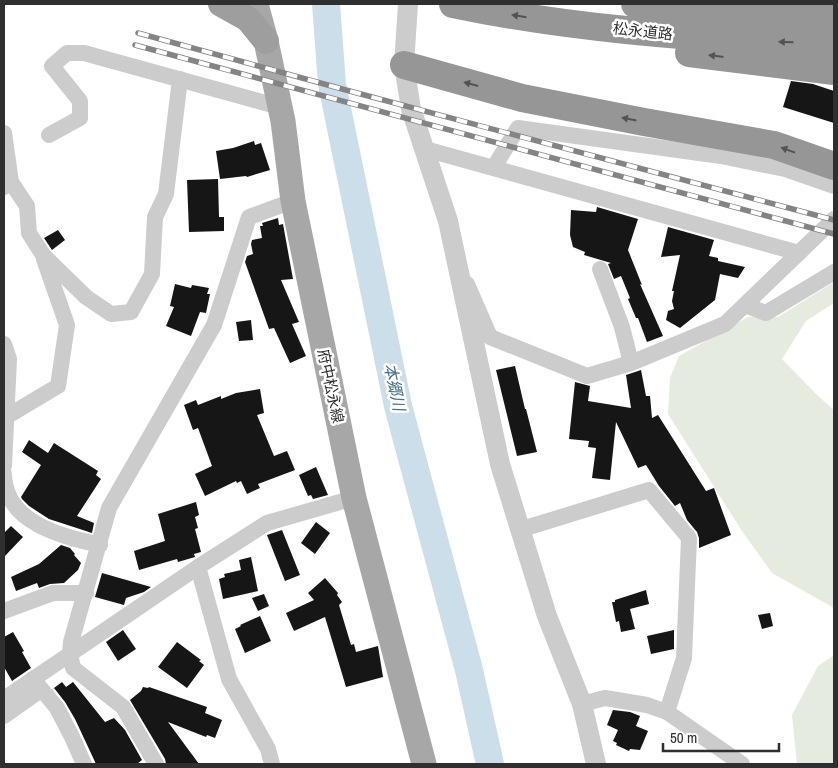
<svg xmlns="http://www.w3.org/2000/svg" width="838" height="768" font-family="'Archivo Narrow','Noto Sans JP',sans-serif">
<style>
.green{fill:#e5ebde}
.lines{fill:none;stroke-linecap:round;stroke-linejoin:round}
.river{stroke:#ccdee9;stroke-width:28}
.building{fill:#161616}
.minor{stroke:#ccc;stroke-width:16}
.tertiary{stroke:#ccc;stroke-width:20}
.primary{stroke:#a7a7a7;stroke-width:25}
.trunk{stroke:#9e9e9e;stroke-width:26}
.motorway{stroke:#969696;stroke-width:28}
.rail-casing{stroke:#848484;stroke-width:5.5}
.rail{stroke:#fff;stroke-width:4;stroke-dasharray:11;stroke-linecap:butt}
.oneway{fill:#535353}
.labels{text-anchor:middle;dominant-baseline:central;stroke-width:5;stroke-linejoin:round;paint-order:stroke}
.street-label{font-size:15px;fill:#2f2f2f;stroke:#fff}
.water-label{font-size:16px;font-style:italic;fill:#43708b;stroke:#fff}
</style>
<rect width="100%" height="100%" fill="#fff"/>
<g class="green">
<polygon points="834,282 834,303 806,321 782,359 818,396 834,410 834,608 772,573 742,531 668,414 670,378 679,356 748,317 778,317"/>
<polygon points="834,655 834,764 797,764 792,715 818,666"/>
</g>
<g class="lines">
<polyline class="river" points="326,4 332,84 398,406 469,670 490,764"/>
</g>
<g class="building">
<polygon points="791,81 813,84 834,91 834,123 783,107"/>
<polygon points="254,141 255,145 261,143 270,170 247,177 246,176 220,179 216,151 233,148"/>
<polygon points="218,179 219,217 224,217 224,231 189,232 187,180"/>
<polygon points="597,207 638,219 628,250 642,285 640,284 663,336 647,342 638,318 636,318 628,299 630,298 621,276 614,279 608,264 611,263 584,255 585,252 573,247 570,235 571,210 596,212"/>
<polygon points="278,218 279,225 283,224 293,279 281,280 299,322 292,324 306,356 290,363 274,328 269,329 245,262 247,256 253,254 251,244 252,240 262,238 260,226 263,226 262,223"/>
<polygon points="668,227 714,240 709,256 718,258 718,261 745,267 738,278 720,274 715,300 680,328 666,320 668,311 674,309 672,301 674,291 672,291 680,255 661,257"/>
<polygon points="58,230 65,240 52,250 44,238"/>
<polygon points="175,284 191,288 192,285 209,288 207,294 210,294 206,313 200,312 191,336 166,326 174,307 170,306"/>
<polygon points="251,320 253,340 239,341 236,322"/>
<polygon points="515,366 525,409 526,409 537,452 517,456 496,370"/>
<polygon points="641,370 646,396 650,396 652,418 658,415 706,491 714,488 731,535 699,548 699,538 697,532 687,520 680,503 675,506 659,486 646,465 638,468 616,422 610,480 592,478 596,448 588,447 589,441 569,439 575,382 590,386 588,401 631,408 626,375"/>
<polygon points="260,389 264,413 257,415 274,456 287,451 295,470 258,484 260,488 247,494 241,481 237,483 236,481 205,496 195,474 212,466 198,428 193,430 184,405 196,400 198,405 221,396 221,399 236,393"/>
<polygon points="29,440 48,453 54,443 98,471 96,475 101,479 77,516 94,523 92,533 49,519 29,506 22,499 21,497 41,465 22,452"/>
<polygon points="316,467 328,495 313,499 311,495 308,496 299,475"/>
<polygon points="196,502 199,515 195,517 198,528 195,529 201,552 194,554 195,557 178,562 177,559 139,570 134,551 165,541 158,514"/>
<polygon points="316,522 330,533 315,554 301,543"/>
<polygon points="11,526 23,537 4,557 4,533"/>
<polygon points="282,530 300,575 285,581 267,535"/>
<polygon points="61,545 70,548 75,554 74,555 81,563 78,570 64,583 50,584 39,588 37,583 16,591 11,577 39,564"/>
<polygon points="251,557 258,591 223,599 219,579 225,577 224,574 241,570 239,560"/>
<polygon points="102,573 151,587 144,592 126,598 124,605 95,597"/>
<polygon points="325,578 338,593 337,595 342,602 339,605 351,645 354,644 356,652 378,646 383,677 346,687 325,617 294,631 286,613 314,600 308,593"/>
<polygon points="646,590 649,604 630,609 635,629 621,632 619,621 616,622 612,602 615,602 615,600"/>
<polygon points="264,594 269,606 258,611 252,598"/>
<polygon points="770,613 773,626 762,629 758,615"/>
<polygon points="260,616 271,641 245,653 235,629 241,626 240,625"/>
<polygon points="123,630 136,649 118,661 106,642"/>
<polygon points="674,630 674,649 651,654 647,636"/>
<polygon points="13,632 24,651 22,652 31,668 12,681 4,667 4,637"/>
<polygon points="177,642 201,660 199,661 204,665 187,688 158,667"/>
<polygon points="62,682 66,687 73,682 105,722 114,718 125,730 142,760 137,764 96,764 75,719 65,702 54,688"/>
<polygon points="143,687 148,688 149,687 207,707 205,713 222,720 215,738 207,735 206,737 168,722 199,764 166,764 165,759 130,700 141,691"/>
<polygon points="613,710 630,712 640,716 636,726 648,731 640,750 630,749 629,751 616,745 617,743 613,741 618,730 607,725"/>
</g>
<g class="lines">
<g class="minor">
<polyline points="4,133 11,182 4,187"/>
<polyline points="49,135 80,118 80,101 52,66 67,53 84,53 280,107"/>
<polyline points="425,149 799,253"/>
<polyline points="494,167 518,128 721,156 785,169 834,186"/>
<polyline points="11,182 27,206 29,233 43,255 86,297 111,314 131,312 152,274 155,217 166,194 180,79"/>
<polyline points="600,269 622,327 631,363"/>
<polyline points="467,284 490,337 587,376 631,363 725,324 834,219"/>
<polyline points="745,305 766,313 834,272"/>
<polyline points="4,344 9,359 4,466"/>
<polyline points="6,417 58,386 67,325 44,259"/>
<path d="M4,474C5,523 61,536 100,545"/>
<polyline points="519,530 649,490 689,538 684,658 667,712"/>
<polyline points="198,567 229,679 268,749 272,764"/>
<polyline points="4,611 53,593 86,593"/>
<polyline points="33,679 57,708 72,737 84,764"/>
<polyline points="4,699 198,567 267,523 354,498"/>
<polyline points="582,704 605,698 647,705 667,712 742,764"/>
<polyline points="4,716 35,694 33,679"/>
<polyline points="156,764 123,707 73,668 70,654 71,642 109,508 214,325 249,217 293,201"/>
</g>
<polyline class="tertiary" points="408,4 404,65 411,109 448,221 500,464 547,616 582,704 596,764"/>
<polyline class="primary" points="256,4 266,41 283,121 293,201 354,498 424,764"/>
<polyline class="trunk" points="221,4 248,19 266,41"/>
<g class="motorway">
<path d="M453,4C510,16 567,24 626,30C695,37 764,42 834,43"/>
<polyline points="635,4 781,18 834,19"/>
<polyline points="689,53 834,71"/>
<polyline points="404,65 522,98 644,122 774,145 834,166"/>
</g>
<g class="rail-casing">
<g id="rail">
<polyline points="138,33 357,93 834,220"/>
<polyline points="135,45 834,234"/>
</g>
</g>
<use href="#rail" class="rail"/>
</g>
<defs><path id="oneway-solid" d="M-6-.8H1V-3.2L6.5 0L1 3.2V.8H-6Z" transform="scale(1.25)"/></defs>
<g class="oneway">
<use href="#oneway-solid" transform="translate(519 16) rotate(-171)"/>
<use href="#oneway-solid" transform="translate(786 42) rotate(-179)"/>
<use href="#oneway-solid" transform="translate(716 56) rotate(-173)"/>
<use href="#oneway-solid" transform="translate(471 84) rotate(-165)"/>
<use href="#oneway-solid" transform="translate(629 119) rotate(-169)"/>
<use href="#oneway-solid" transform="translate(788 150) rotate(-160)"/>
</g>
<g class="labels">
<g class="street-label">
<text transform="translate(643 31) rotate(6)">松永道路</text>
<text transform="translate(331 386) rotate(78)">府中松永線</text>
</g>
<g class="water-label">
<text transform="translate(395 387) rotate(78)">本郷川</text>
</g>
</g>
<rect width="838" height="768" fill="none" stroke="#2f2f2f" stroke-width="10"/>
<path d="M663 743v8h116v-8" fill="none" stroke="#2f2f2f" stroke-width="2.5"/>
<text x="670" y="743" font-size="15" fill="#2f2f2f" stroke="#ffffff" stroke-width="4" paint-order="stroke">50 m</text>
</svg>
